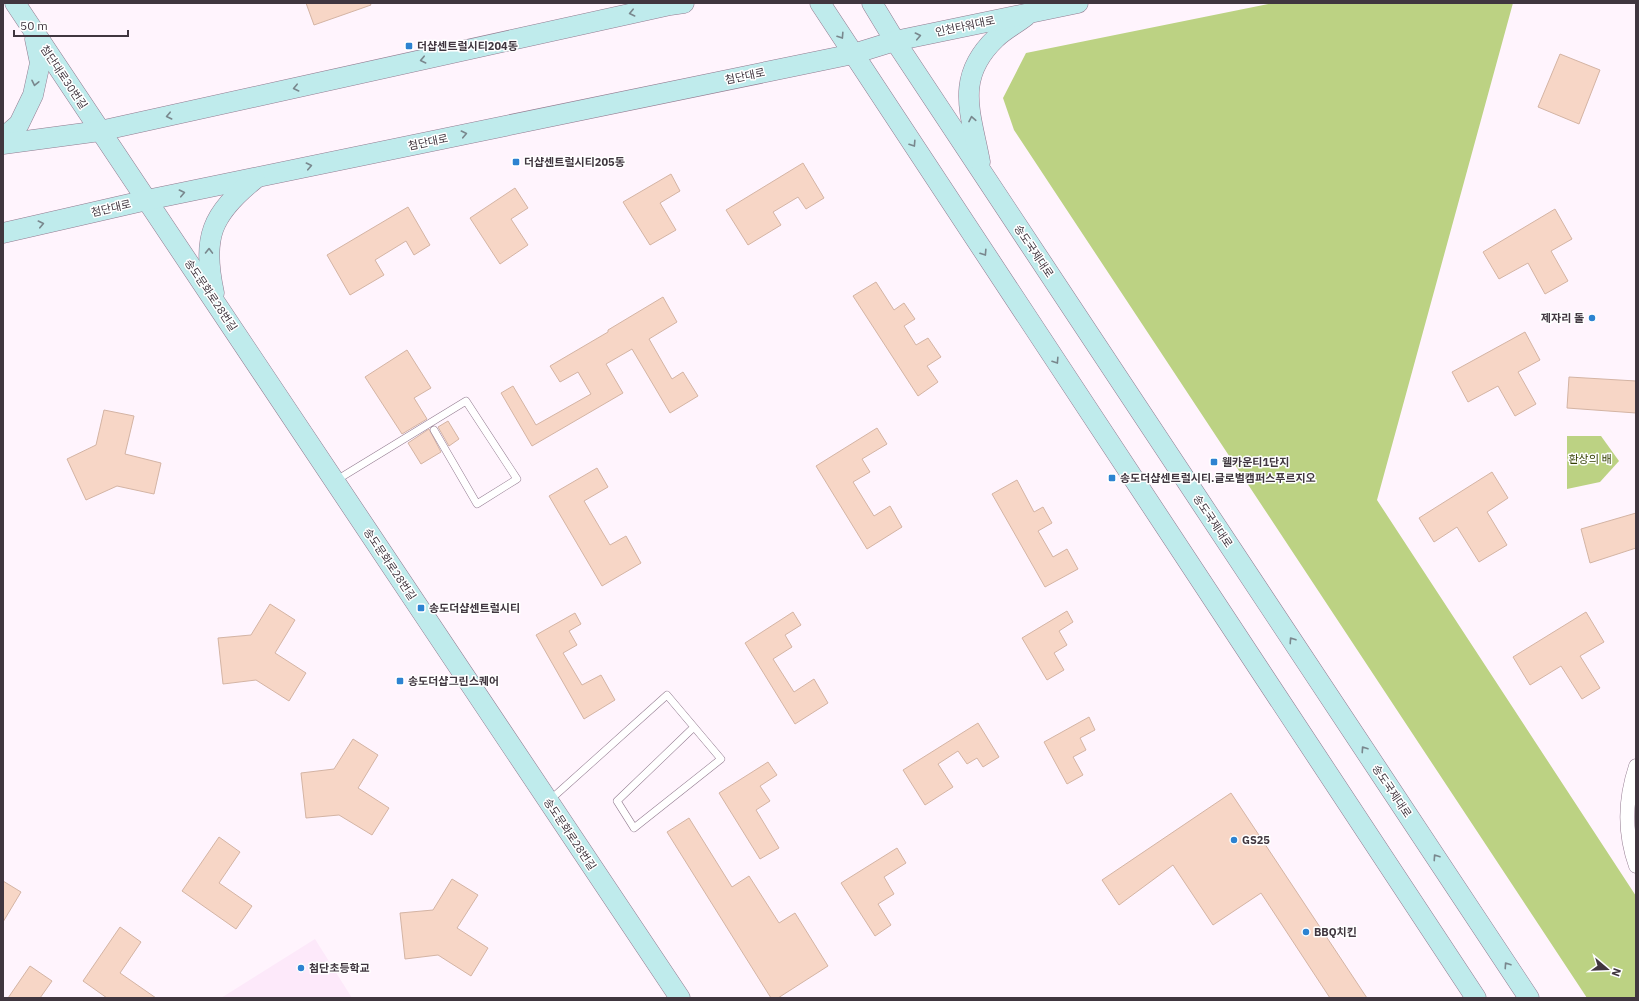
<svg xmlns="http://www.w3.org/2000/svg" width="1639" height="1001" font-family="'IBM Plex Sans','Noto Sans KR',sans-serif">
<style>
.built{fill:#fde9fa}
.green{fill:#bcd283}
.building{fill:#f7d6c6;stroke:#d4b4a4}
.lines{fill:none;stroke-linecap:round;stroke-linejoin:round}
.lane-casing{stroke:#937b90;stroke-width:8}
.street-casing{stroke:#937b90;stroke-width:15}
.secondary-casing{stroke:#937b90;stroke-width:21}
.lane{stroke:#fff;stroke-width:7}
.street{stroke:#fff;stroke-width:14}
.secondary{stroke:#bfebec;stroke-width:20}
.oneway{stroke:#79878d}
.poi-dot{fill:#2d83d1;stroke:#fff;stroke-width:1.5}
.labels{text-anchor:middle;dominant-baseline:central;stroke-width:3;stroke-linejoin:round;paint-order:stroke}
.street-label{font-size:11px;fill:#40363f;stroke:#fff}
.poi-label{font-size:11px;font-weight:bold;fill:#40363f;stroke:#fff;text-anchor:start}
.park-label{font-size:11px;fill:#333f01;stroke:#fff}
</style>
<rect width="100%" height="100%" fill="#fff4fd"/>
<polygon class="built" points="315,939 352,998 221,998"/>
<g class="green">
<polygon points="1273,3 1513,3 1377,500 1636,896 1636,998 1587,998 1014,130 1003,98 1026,53"/>
<polygon points="1567,436 1601,436 1619,461 1600,482 1567,489"/>
</g>
<g class="building">
<polygon points="306,3 370,3 371,5 314,25"/>
<polygon points="1560,54 1600,70 1579,124 1538,107"/>
<polygon points="803,163 824,198 806,209 798,197 773,212 781,225 748,245 726,210"/>
<polygon points="671,174 680,191 660,203 676,230 650,245 623,202"/>
<polygon points="515,188 528,208 511,219 528,245 500,264 470,218"/>
<polygon points="408,207 430,245 414,255 406,241 375,260 384,275 350,295 327,255"/>
<polygon points="1555,209 1572,239 1551,251 1568,281 1545,294 1528,263 1499,279 1483,252"/>
<polygon points="876,282 894,310 904,303 915,319 904,326 916,345 928,338 941,357 927,366 938,382 918,396 853,296"/>
<polygon points="663,297 677,322 649,339 672,379 683,372 698,396 670,413 632,349 606,364 623,393 532,446 501,393 513,386 536,425 591,394 578,372 560,382 550,366 608,332 608,330"/>
<polygon points="1525,332 1540,360 1518,372 1536,404 1515,416 1498,386 1468,402 1452,372"/>
<polygon points="407,350 431,388 414,398 427,419 402,434 365,377"/>
<polygon points="1569,377 1636,381 1636,413 1567,408"/>
<polygon points="104,410 134,416 125,454 161,463 154,494 117,486 86,500 67,459 96,445"/>
<polygon points="448,421 459,439 449,446 438,427"/>
<polygon points="877,428 887,444 862,459 870,472 853,482 874,516 890,506 902,527 867,549 816,466"/>
<polygon points="429,429 441,452 421,464 408,443"/>
<polygon points="597,468 608,487 584,501 610,545 626,536 641,563 602,586 549,496"/>
<polygon points="1492,472 1508,498 1487,512 1507,545 1479,562 1457,527 1434,542 1419,518"/>
<polygon points="1017,480 1034,512 1043,507 1052,523 1038,531 1053,557 1067,549 1078,569 1045,587 992,494"/>
<polygon points="1636,513 1636,548 1590,563 1581,529"/>
<polygon points="270,604 295,620 275,653 306,673 289,701 256,680 223,684 218,638 251,635"/>
<polygon points="1067,611 1073,622 1059,631 1067,645 1054,653 1064,670 1047,680 1022,638"/>
<polygon points="793,612 801,625 785,635 792,647 773,659 794,692 814,679 828,703 795,724 745,643"/>
<polygon points="1586,612 1604,642 1580,656 1600,688 1582,699 1561,666 1530,685 1513,657"/>
<polygon points="575,613 581,624 569,631 577,645 563,653 582,685 601,675 615,700 584,719 536,635"/>
<polygon points="1089,717 1095,730 1080,738 1086,750 1073,757 1083,775 1067,784 1044,742"/>
<polygon points="978,723 999,757 983,767 977,758 967,764 958,751 938,764 953,787 925,805 903,770"/>
<polygon points="353,739 378,755 358,788 389,808 372,835 339,815 306,818 301,773 334,769"/>
<polygon points="768,762 777,775 760,786 770,801 756,810 779,848 760,859 719,793"/>
<polygon points="1231,793 1367,998 1330,998 1261,893 1213,925 1173,865 1119,905 1102,880"/>
<polygon points="689,818 732,887 749,876 779,923 795,913 828,966 778,998 771,998 667,832"/>
<polygon points="219,837 240,852 219,883 252,906 236,929 182,891"/>
<polygon points="897,848 906,863 884,877 894,894 878,904 891,925 875,936 841,883"/>
<polygon points="452,879 478,895 457,928 488,948 471,976 438,955 405,959 400,913 433,910"/>
<polygon points="3,881 21,892 3,922"/>
<polygon points="120,927 141,942 120,973 156,998 107,998 83,981"/>
<polygon points="30,966 52,981 40,998 8,998"/>
</g>
<g class="lines">
<g class="lane-casing">
<g id="lane">
<polyline points="335,481 466,401 517,479 477,504 434,430"/>
<polyline points="550,800 667,695 721,759 634,828 617,801 694,727"/>
</g>
</g>
<g class="street-casing">
<path id="street" d="M1636,766C1625,799 1624,833 1636,866"/>
</g>
<g class="secondary-casing">
<g id="secondary">
<polyline points="15,3 680,998"/>
<polyline points="820,3 1476,998"/>
<polyline points="872,3 895,41 1529,998"/>
<polyline points="3,138 19,124 33,95 40,63 35,39"/>
<polyline points="3,144 100,131 670,5 684,3"/>
<path d="M980,162C971,113 954,78 996,38C1004,30 1016,24 1026,16"/>
<polyline points="3,233 147,200 853,54 895,41 1078,3"/>
<path d="M214,293C202,237 211,215 255,179"/>
</g>
</g>
<use href="#lane" class="lane"/>
<use href="#street" class="street"/>
<use href="#secondary" class="secondary"/>
</g>
<defs><path id="oneway-chevron" d="M-2-3.5L2.5 0L-2 3.5" fill="none" stroke-width="1.6" stroke-linecap="round" stroke-linejoin="round"/></defs>
<g class="oneway">
<use href="#oneway-chevron" transform="translate(632 13) rotate(167)"/>
<use href="#oneway-chevron" transform="translate(841 36) rotate(57)"/>
<use href="#oneway-chevron" transform="translate(918 36) rotate(-12)"/>
<use href="#oneway-chevron" transform="translate(423 60) rotate(167)"/>
<use href="#oneway-chevron" transform="translate(35 83) rotate(102)"/>
<use href="#oneway-chevron" transform="translate(296 88) rotate(167)"/>
<use href="#oneway-chevron" transform="translate(169 116) rotate(167)"/>
<use href="#oneway-chevron" transform="translate(972 119) rotate(-101)"/>
<use href="#oneway-chevron" transform="translate(464 134) rotate(-12)"/>
<use href="#oneway-chevron" transform="translate(913 144) rotate(57)"/>
<use href="#oneway-chevron" transform="translate(309 166) rotate(-12)"/>
<use href="#oneway-chevron" transform="translate(182 193) rotate(-12)"/>
<use href="#oneway-chevron" transform="translate(41 224) rotate(-13)"/>
<use href="#oneway-chevron" transform="translate(209 251) rotate(-89)"/>
<use href="#oneway-chevron" transform="translate(984 253) rotate(57)"/>
<use href="#oneway-chevron" transform="translate(1056 361) rotate(57)"/>
<use href="#oneway-chevron" transform="translate(1292 640) rotate(-124)"/>
<use href="#oneway-chevron" transform="translate(1364 749) rotate(-124)"/>
<use href="#oneway-chevron" transform="translate(1436 857) rotate(-124)"/>
<use href="#oneway-chevron" transform="translate(1507 965) rotate(-124)"/>
</g>
<g class="poi-dot">
<rect x="405" y="42" width="8" height="8" rx="2"/>
<rect x="512" y="158" width="8" height="8" rx="2"/>
<circle cx="1592" cy="318" r="4"/>
<rect x="1210" y="458" width="8" height="8" rx="2"/>
<rect x="1108" y="474" width="8" height="8" rx="2"/>
<rect x="417" y="604" width="8" height="8" rx="2"/>
<rect x="396" y="677" width="8" height="8" rx="2"/>
<circle cx="1234" cy="840" r="4"/>
<circle cx="1306" cy="932" r="4"/>
<circle cx="301" cy="968" r="4"/>
</g>
<g class="labels">
<g class="street-label">
<text transform="translate(965 26) rotate(-12)">인천타워대로</text>
<text transform="translate(745 76) rotate(-12)">첨단대로</text>
<text transform="translate(64 77) rotate(56)">첨단대로30번길</text>
<text transform="translate(428 142) rotate(-12)">첨단대로</text>
<text transform="translate(111 208) rotate(-13)">첨단대로</text>
<text transform="translate(1034 251) rotate(56)">송도국제대로</text>
<text transform="translate(211 295) rotate(56)">송도문화로28번길</text>
<text transform="translate(1213 521) rotate(56)">송도국제대로</text>
<text transform="translate(390 564) rotate(56)">송도문화로28번길</text>
<text transform="translate(1392 791) rotate(56)">송도국제대로</text>
<text transform="translate(570 834) rotate(56)">송도문화로28번길</text>
</g>
<g class="poi-label">
<text x="417" y="46">더샵센트럴시티204동</text>
<text x="524" y="162">더샵센트럴시티205동</text>
<text x="1584" y="318" text-anchor="end">제자리 돌</text>
<text x="1222" y="462">웰카운티1단지</text>
<text x="1120" y="478">송도더샵센트럴시티.글로벌캠퍼스푸르지오</text>
<text x="429" y="608">송도더샵센트럴시티</text>
<text x="408" y="681">송도더샵그린스퀘어</text>
<text x="1242" y="840">GS25</text>
<text x="1314" y="932">BBQ치킨</text>
<text x="309" y="968">첨단초등학교</text>
</g>
<g class="park-label">
<text x="1590" y="459">환상의 배</text>
</g>
</g>
<rect width="1639" height="1001" fill="none" stroke="#40363f" stroke-width="8"/>
<g transform="translate(1607 969) rotate(109)" stroke="#ffffff" stroke-width="3" paint-order="stroke">
<path d="M0-3L7 15L0 10L-7 15Z" fill="#40363f"/>
<text y="-6" font-size="11" font-weight="bold" text-anchor="middle" fill="#40363f">N</text>
</g>
<path d="M14 30v6h114v-6" fill="none" stroke="#40363f" stroke-width="2"/>
<text x="20" y="30" font-size="12" fill="#40363f" stroke="#ffffff" stroke-width="3" paint-order="stroke">50 m</text>
</svg>
